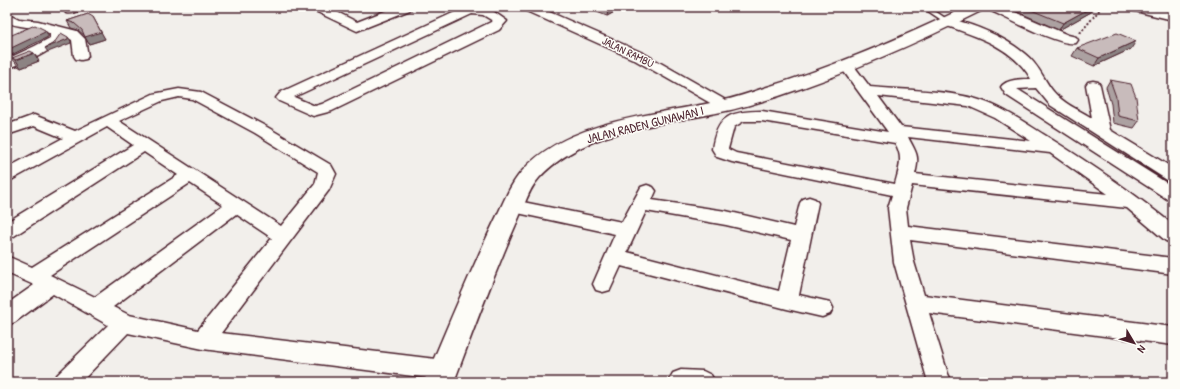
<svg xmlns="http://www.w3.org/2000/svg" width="1180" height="389" font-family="'Patrick Hand',sans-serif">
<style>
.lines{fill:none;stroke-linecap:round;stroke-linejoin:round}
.service-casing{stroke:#4a1f2b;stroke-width:3}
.minor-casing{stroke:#4a1f2b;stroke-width:3}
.trunk-casing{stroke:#4a1f2b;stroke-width:3}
.path{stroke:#4a1f2b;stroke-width:2;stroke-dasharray:2 2;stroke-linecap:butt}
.service{fill:#fdfcf7;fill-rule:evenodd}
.minor{fill:#fdfcf7;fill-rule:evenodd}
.trunk{fill:#fdfcf7;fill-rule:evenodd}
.wall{fill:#aca1a1;stroke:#4a1f2b}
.shaded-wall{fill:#8c8383;stroke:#4a1f2b}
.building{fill:#c8bbbb;stroke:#4a1f2b}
.labels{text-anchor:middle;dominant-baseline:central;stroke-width:3;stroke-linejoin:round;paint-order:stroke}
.far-street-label{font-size:11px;fill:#4a1f2b;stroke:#fdfcf7}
.street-label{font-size:13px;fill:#4a1f2b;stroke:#fdfcf7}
</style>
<rect width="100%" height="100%" fill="#f2efeb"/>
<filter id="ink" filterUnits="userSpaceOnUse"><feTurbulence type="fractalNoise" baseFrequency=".025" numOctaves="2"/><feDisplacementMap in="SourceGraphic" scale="8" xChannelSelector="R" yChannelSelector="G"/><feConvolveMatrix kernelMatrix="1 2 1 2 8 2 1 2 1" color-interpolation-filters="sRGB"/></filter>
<g filter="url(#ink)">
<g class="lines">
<g class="service-casing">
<polygon id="service" points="922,7 929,7 951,22 946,23"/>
</g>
<g class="minor-casing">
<g id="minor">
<path d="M67,7H83C79,12 72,14 66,13L64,10Z"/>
<polygon points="311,7 327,7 357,22 395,7 412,7 410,10 357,31 313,10"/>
<path d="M466,7L490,9L507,21L499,30L332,111L313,116L279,101L276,98L281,92ZM472,14L483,15L493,21L322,104L315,106L294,97Z"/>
<polygon points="522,7 538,7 643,53 729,102 732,105 729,108 724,110 719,108 633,59 524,10"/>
<path d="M987,7H1003L1068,35L1076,37L1078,40L1076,43C1061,47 1005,17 989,10Z"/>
<polygon points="1129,7 1151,7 1173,12 1173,20 1131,10"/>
<path d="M7,13L19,19L38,21L77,31L85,39L88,56L86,59L81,60L76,59L74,56L72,40L63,35C60,49 21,65 7,68V59L35,46L50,38V34C39,25 20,29 7,22Z"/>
<path d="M948,18C974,25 1004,36 1025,54C1038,64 1043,78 1052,90C1062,103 1079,110 1092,118L1086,85L1088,82L1093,81L1098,82L1100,85L1110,130L1173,168V182L1167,180L1050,105L1036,88L1017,89L1173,187V201L1167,199L1006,95L1001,87C1006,79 1022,79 1031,79C1013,47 976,36 944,25L942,22L944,19Z"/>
<path d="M846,61L851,62L870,87C904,90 944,90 976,99C1001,106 1022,121 1043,134C1088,162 1132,191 1173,225V243L1166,241L1127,208L912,185L906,208L908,226L1173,258V274L910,240L914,262L924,295L1173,327V345L929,313L948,374L952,382H928L894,262L888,208L892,195L732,162L717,157L712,149C717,116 730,111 762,111L888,132L839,65L841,62ZM878,96L968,106L995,118L1031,141L901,127ZM744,121H762L895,143C904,158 899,168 895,184L736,153L728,149L734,127ZM908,137L1050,153L1108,194L915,174C920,155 916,153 908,137Z"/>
<path d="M179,89L201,92L267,127L331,165L336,174L329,190L221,333L444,360L452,363L456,370L452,377L444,380L203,349L128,333L81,382H53L57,375L108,325L53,294L15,322L7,325V304L34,285L7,273V256L32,267L178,175L144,152L14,236L7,238V222L133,145L107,127L13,179L7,181V168L63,138L34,126L7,135V125L34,115L75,131L153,94ZM179,97L192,99L255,133L318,172L315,184L281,226L119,121L162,101ZM190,183L223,205L95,297L50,275ZM236,214L272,238L198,330L129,315L113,307Z"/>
<path d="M647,185L653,187L656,191L652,200L726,211L794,227L800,203L803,199L809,197L815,199L818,203L799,295L830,302L833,308L830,314L822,317L787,309L621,266L610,290L603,292L596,290L593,284L615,234L513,212L507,210L504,206L507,202L513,200L622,222L641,187ZM646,211L726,225L791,240L779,291L627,252Z"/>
<polygon points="681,370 703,371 711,375 715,382 670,382 669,380 673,373"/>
</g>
</g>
<g class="trunk-casing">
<path id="trunk" d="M966,7H985L983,10C917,43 849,73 779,96C760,102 741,108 721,112C660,125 585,129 539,178C528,190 524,207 517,222C494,274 474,328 454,382H424C447,328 469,274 494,222C503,204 510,183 524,169C571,119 657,115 720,101C735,98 750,93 764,88C834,67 901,38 966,7Z"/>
</g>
<polyline class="path" points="1080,33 1102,7"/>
<use href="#service" class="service"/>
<use href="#minor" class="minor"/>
<use href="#trunk" class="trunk"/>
</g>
<g class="wall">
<polygon points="584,7 624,7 607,16"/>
<polygon points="1011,7 1094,7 1091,12 1059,30 1011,9"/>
<polygon points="88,14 105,39 89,44 85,36 78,30 71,28 67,21"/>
<polygon points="1077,48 1131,49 1094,66 1072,56"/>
<polygon points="12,58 39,61 21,68 18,66"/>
<polygon points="1110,80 1139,121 1134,128 1113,123 1111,104 1106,87"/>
</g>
<g class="shaded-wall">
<polygon points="613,7 624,7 607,16 608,10"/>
<polygon points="1092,7 1094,7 1091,12 1059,30 1063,23"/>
<polygon points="93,17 105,39 89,44 85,37"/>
<polygon points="45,30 48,35 48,37 7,57 7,50"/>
<polygon points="68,37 71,41 71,43 48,52 45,48"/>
<polygon points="1136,41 1131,49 1094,66 1099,58"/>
<polygon points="34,53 39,61 21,68 16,60"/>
</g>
<g class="building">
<polygon points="600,7 613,7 608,10"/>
<polygon points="1024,7 1092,7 1063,23"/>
<polygon points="88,14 93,17 101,32 85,37 82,30 74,23 67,21"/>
<polygon points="35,25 45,30 45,32 7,50 7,37"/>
<polygon points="61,33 68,37 68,39 45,48 54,43"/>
<polygon points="1117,33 1136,41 1099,58 1077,48"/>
<polygon points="30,51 34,53 16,60 12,58"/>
<polygon points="1110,80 1131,84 1136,97 1139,121 1118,116 1116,97"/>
</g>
</g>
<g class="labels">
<g class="far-street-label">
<text transform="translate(628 52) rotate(26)">JALAN RAMBU</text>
</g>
<g class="street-label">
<text transform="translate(645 124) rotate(-14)">JALAN RADEN GUNAWAN I</text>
</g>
</g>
<rect width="1180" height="389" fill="none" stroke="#fdfcf7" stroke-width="24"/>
<rect x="12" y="12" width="1156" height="365" fill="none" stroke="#4a1f2b" stroke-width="1.5" filter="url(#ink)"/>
<g transform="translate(1134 343) rotate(128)" stroke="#fdfcf7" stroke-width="3" paint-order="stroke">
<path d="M0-3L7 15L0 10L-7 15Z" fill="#4a1f2b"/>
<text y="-6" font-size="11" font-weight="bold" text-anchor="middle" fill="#4a1f2b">N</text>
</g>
</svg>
